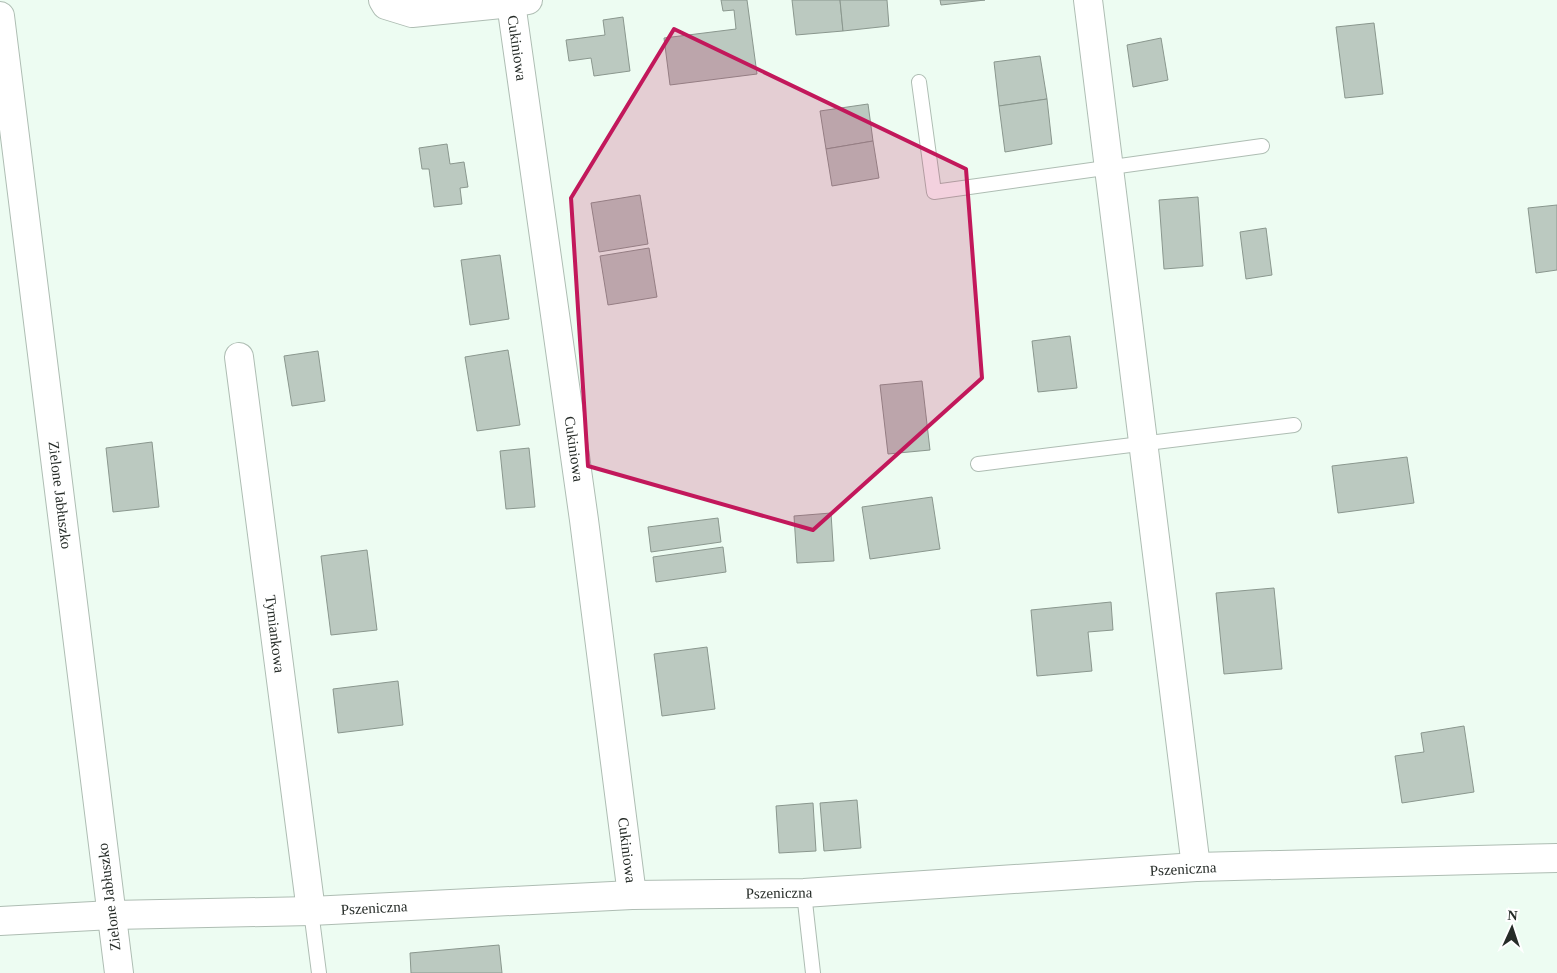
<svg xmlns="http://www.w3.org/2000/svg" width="1557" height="973" font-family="Georgia,serif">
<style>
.building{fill:#bbc9c0;stroke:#8a978e}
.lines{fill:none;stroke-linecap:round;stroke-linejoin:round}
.service-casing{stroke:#aebdb3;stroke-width:16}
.minor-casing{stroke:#aebdb3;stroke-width:30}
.service{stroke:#fff;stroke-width:14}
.minor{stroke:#fff;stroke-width:28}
.marked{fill:#c2185b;fill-opacity:0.2;stroke:#c2185b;stroke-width:4;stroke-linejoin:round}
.labels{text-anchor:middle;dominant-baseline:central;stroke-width:4;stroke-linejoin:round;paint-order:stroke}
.street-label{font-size:15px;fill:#262c28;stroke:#fff}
</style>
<rect width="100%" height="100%" fill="#edfcf2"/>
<g class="building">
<polygon points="721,0 747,0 757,74 670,85 664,38 736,29 734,10 723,11"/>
<polygon points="792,0 840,0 843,31 796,35"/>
<polygon points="840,0 887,0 889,26 843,31"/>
<polygon points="940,0 985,0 941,5"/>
<polygon points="623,17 630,71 594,76 591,58 569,61 566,40 605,35 603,20"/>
<polygon points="1374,23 1383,94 1345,98 1336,27"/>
<polygon points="1161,38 1168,80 1133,87 1127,45"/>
<polygon points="1040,56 1047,99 999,106 994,62"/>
<polygon points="1047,99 1052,144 1005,152 999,106"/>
<polygon points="868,104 873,141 826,149 820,111"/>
<polygon points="873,141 879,178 832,186 826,149"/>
<polygon points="447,144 450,164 464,162 468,187 460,188 462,204 434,207 429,169 422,169 419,148"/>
<polygon points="640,195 648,244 599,252 591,203"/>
<polygon points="1198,197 1203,266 1164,269 1159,200"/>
<polygon points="1557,205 1557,270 1536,273 1528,208"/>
<polygon points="1266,228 1272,275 1246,279 1240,232"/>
<polygon points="649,248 657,297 608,305 600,256"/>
<polygon points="500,255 509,319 470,325 461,260"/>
<polygon points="1070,336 1077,388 1038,392 1032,341"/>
<polygon points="508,350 520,425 477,431 465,357"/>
<polygon points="318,351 325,401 292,406 284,356"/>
<polygon points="922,381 930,450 888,454 880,385"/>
<polygon points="152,442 159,507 113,512 106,448"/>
<polygon points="529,448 535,507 506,509 500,451"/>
<polygon points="1407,457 1414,503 1338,513 1332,466"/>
<polygon points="932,497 940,549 870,559 862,507"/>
<polygon points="831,513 834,561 797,563 794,516"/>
<polygon points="718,518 721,542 651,552 648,527"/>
<polygon points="723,547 726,572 656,582 653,557"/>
<polygon points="367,550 377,630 331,635 321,556"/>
<polygon points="1274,588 1282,669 1224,674 1216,593"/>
<polygon points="1111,602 1113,630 1088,632 1092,671 1037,676 1031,610"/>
<polygon points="707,647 715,709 662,716 654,654"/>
<polygon points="398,681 403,725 338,733 333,689"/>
<polygon points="1464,726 1474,792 1402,803 1395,756 1424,752 1421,733"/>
<polygon points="857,800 861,848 824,851 820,803"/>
<polygon points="813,803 816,851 779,853 776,806"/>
<polygon points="499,945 502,973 411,973 410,953"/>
</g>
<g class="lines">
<g class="service-casing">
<g id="service">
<polyline points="919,82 934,192 1262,146"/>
<polyline points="978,464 1294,425"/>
<polyline points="804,893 813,973"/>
<polyline points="311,911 319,973"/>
</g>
</g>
<g class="minor-casing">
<g id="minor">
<polyline points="383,0 386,5 412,13 511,3 528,0"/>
<polyline points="1088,0 1196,867"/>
<polyline points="511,3 584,520 632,895"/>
<polyline points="0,16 119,973"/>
<polyline points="239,357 311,911"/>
<polyline points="0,921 112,915 311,911 632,895 804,893 1196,867 1557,858"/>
</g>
</g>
<use href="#service" class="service"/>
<use href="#minor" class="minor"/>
</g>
<path class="marked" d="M674,29L966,169L982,378L813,530L588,466L571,198Z"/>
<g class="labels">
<g class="street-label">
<text transform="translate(517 48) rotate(82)">Cukiniowa</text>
<text transform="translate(574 449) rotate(82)">Cukiniowa</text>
<text transform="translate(60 495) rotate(83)">Zielone Jabłuszko</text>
<text transform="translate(275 634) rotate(83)">Tymiankowa</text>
<text transform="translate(627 850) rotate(83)">Cukiniowa</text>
<text transform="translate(1183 869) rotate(-3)">Pszeniczna</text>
<text transform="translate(779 893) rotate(-1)">Pszeniczna</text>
<text transform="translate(109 897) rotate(-97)">Zielone Jabłuszko</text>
<text transform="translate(374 908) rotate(-3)">Pszeniczna</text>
</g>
</g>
<g transform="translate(1512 928) rotate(3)" stroke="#ffffff" stroke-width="4" paint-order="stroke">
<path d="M0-4L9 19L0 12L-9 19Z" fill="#262c28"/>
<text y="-8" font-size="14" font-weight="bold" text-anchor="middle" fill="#262c28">N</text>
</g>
</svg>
